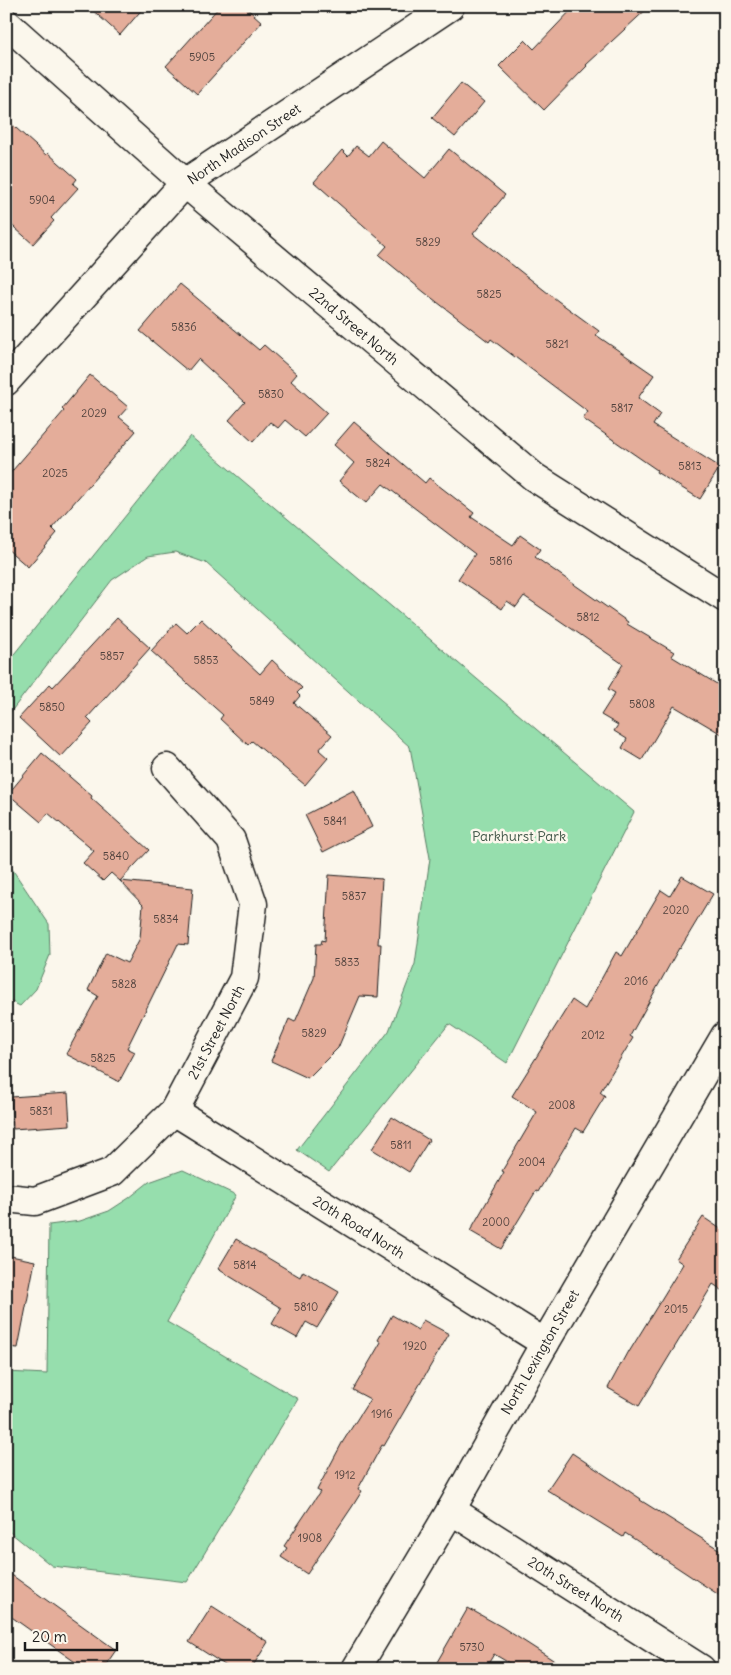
<svg xmlns="http://www.w3.org/2000/svg" width="731" height="1675" font-family="Delius,sans-serif">
<style>
.green{fill:#96dead;stroke:#597d64}
.building{fill:#e4ad9a;stroke:#1c1c1c}
.lines{fill:none;stroke-linecap:round;stroke-linejoin:round}
.street-casing{stroke:#1c1c1c;stroke-width:31}
.secondary-casing{stroke:#1c1c1c;stroke-width:31}
.street{stroke:#fbf7ec;stroke-width:28}
.secondary{stroke:#fbf7ec;stroke-width:28}
.labels{text-anchor:middle;dominant-baseline:central;stroke-width:5;stroke-linejoin:round;paint-order:stroke}
.number-label{font-size:11px;fill:#4e403c}
.street-label{font-size:14px;fill:#1c1c1c;stroke:#fbf7ec}
.park-label{font-size:14px;fill:#415648;stroke:#fbf7ec}
</style>
<rect width="100%" height="100%" fill="#fbf7ec"/>
<filter id="ink" filterUnits="userSpaceOnUse"><feTurbulence type="fractalNoise" baseFrequency=".02" numOctaves="2"/><feDisplacementMap in="SourceGraphic" scale="10" xChannelSelector="R" yChannelSelector="G"/><feConvolveMatrix kernelMatrix="1 2 1 2 8 2 1 2 1" color-interpolation-filters="sRGB"/></filter>
<g filter="url(#ink)">
<g class="green">
<polygon points="190,436 634,812 507,1063 449,1024 329,1172 297,1150 389,1031 415,964 430,858 410,747 206,563 175,552 148,556 112,580 6,718 6,664"/>
<polygon points="6,860 49,924 50,955 36,989 20,1006 6,999"/>
<polygon points="183,1170 236,1195 167,1322 298,1399 187,1582 52,1566 6,1529 6,1372 47,1374 49,1225 80,1221 109,1211 129,1198 149,1182"/>
</g>
<g class="building">
<polygon points="88,6 145,6 120,35"/>
<polygon points="220,6 244,6 262,22 197,94 166,66"/>
<polygon points="575,6 650,6 586,65 587,66 544,110 499,66 525,40 534,49"/>
<polygon points="461,83 484,102 455,137 432,118"/>
<polygon points="6,119 46,155 48,153 77,179 73,184 78,188 51,218 54,221 33,244 6,220"/>
<polygon points="381,141 425,178 449,149 505,195 473,234 558,301 599,331 596,335 654,375 638,398 660,414 653,425 720,467 700,499 656,472 657,470 583,419 588,412 491,339 489,342 424,292 379,255 387,246 314,182 342,150 348,156 356,146 369,156"/>
<polygon points="180,284 259,350 264,345 297,374 291,381 327,413 305,437 285,420 278,428 270,422 253,442 229,420 245,402 198,359 188,371 140,331"/>
<polygon points="90,375 128,407 119,417 136,431 52,528 57,533 28,567 6,548 6,478 64,411 62,409"/>
<polygon points="354,422 425,483 429,478 474,513 471,517 513,545 520,535 540,549 535,557 628,622 627,624 674,652 671,656 725,689 725,736 674,706 642,760 622,748 627,739 614,731 618,725 601,715 615,693 608,689 623,664 524,596 516,607 507,601 502,609 458,579 475,554 383,484 366,503 339,481 354,463 334,445"/>
<polygon points="117,618 150,648 87,718 92,723 61,757 19,718 50,684 53,687"/>
<polygon points="201,619 260,674 272,660 302,688 297,693 300,696 294,703 332,735 319,750 328,758 305,785 252,741 248,745 220,719 223,715 151,651 176,623 187,633"/>
<polygon points="42,753 92,796 91,798 149,850 120,881 111,873 103,881 83,863 94,851 48,813 41,822 8,794"/>
<polygon points="354,790 372,827 323,852 305,815"/>
<polygon points="329,875 382,879 378,944 381,944 378,997 360,996 338,1048 308,1078 271,1061 289,1019 295,1022 314,978 316,944 321,944 322,940 325,941"/>
<polygon points="682,876 713,894 680,949 679,948 630,1036 633,1038 600,1092 605,1096 583,1132 576,1128 538,1192 536,1191 501,1249 470,1231 504,1172 502,1171 537,1112 512,1096 572,1000 585,1009 616,952 622,956 661,890 670,896"/>
<polygon points="120,881 193,888 188,945 178,944 127,1048 135,1052 119,1082 66,1054 98,996 88,990 106,953 127,963 140,938 143,905"/>
<polygon points="68,1093 70,1125 13,1129 11,1097"/>
<polygon points="392,1117 429,1140 409,1172 372,1149"/>
<polygon points="703,1217 725,1232 725,1292 713,1284 639,1406 608,1388 628,1351 629,1352 683,1264 676,1259"/>
<polygon points="236,1239 300,1277 303,1271 339,1292 317,1328 306,1322 297,1338 272,1324 281,1308 218,1269"/>
<polygon points="6,1255 35,1261 18,1348 6,1347"/>
<polygon points="392,1315 418,1330 423,1320 449,1334 384,1446 382,1445 358,1489 362,1491 352,1507 307,1574 281,1557 287,1548 284,1546 320,1492 317,1490 342,1443 370,1399 353,1390 381,1342 378,1340"/>
<polygon points="572,1453 641,1499 640,1500 725,1553 725,1599 625,1533 623,1537 547,1490"/>
<polygon points="6,1571 116,1650 103,1669 85,1669 6,1613"/>
<polygon points="212,1606 268,1642 251,1669 231,1669 189,1642"/>
<polygon points="468,1608 502,1627 567,1669 519,1669 494,1654 485,1669 433,1669"/>
</g>
<g class="lines">
<g class="street-casing">
<g id="street">
<polyline points="6,23 185,183 534,477 725,598"/>
<polyline points="6,381 185,183 450,6"/>
<polyline points="174,1111 545,1343"/>
<polyline points="6,1198 35,1201 112,1172 174,1111 244,978 253,904 231,840 167,768"/>
<polyline points="451,1510 701,1669"/>
</g>
</g>
<g class="secondary-casing">
<polyline id="secondary" points="356,1669 451,1510 545,1343 725,1036"/>
</g>
<use href="#street" class="street"/>
<use href="#secondary" class="secondary"/>
</g>
</g>
<g class="labels">
<g class="number-label">
<text x="202" y="57">5905</text>
<text x="42" y="200">5904</text>
<text x="428" y="242">5829</text>
<text x="489" y="294">5825</text>
<text x="184" y="327">5836</text>
<text x="557" y="344">5821</text>
<text x="271" y="394">5830</text>
<text x="622" y="408">5817</text>
<text x="94" y="413">2029</text>
<text x="378" y="463">5824</text>
<text x="690" y="466">5813</text>
<text x="55" y="473">2025</text>
<text x="501" y="561">5816</text>
<text x="588" y="617">5812</text>
<text x="112" y="656">5857</text>
<text x="206" y="660">5853</text>
<text x="262" y="701">5849</text>
<text x="642" y="704">5808</text>
<text x="52" y="707">5850</text>
<text x="335" y="821">5841</text>
<text x="116" y="856">5840</text>
<text x="354" y="896">5837</text>
<text x="676" y="910">2020</text>
<text x="166" y="919">5834</text>
<text x="347" y="962">5833</text>
<text x="636" y="981">2016</text>
<text x="124" y="984">5828</text>
<text x="314" y="1033">5829</text>
<text x="593" y="1035">2012</text>
<text x="103" y="1058">5825</text>
<text x="562" y="1105">2008</text>
<text x="41" y="1111">5831</text>
<text x="401" y="1145">5811</text>
<text x="532" y="1162">2004</text>
<text x="496" y="1222">2000</text>
<text x="245" y="1265">5814</text>
<text x="306" y="1307">5810</text>
<text x="676" y="1309">2015</text>
<text x="415" y="1346">1920</text>
<text x="382" y="1414">1916</text>
<text x="345" y="1475">1912</text>
<text x="310" y="1538">1908</text>
<text x="472" y="1647">5730</text>
</g>
<g class="street-label">
<text transform="translate(244 144) rotate(-34)">North Madison Street</text>
<text transform="translate(354 326) rotate(40)">22nd Street North</text>
<text transform="translate(216 1032) rotate(-62)">21st Street North</text>
<text transform="translate(359 1227) rotate(32)">20th Road North</text>
<text transform="translate(540 1352) rotate(-60)">North Lexington Street</text>
<text transform="translate(576 1589) rotate(32)">20th Street North</text>
</g>
<g class="park-label">
<text x="519" y="836">Parkhurst Park</text>
</g>
</g>
<rect width="731" height="1675" fill="none" stroke="#fbf7ec" stroke-width="25"/>
<rect x="12" y="12" width="706" height="1650" fill="none" stroke="#1c1c1c" stroke-width="2" filter="url(#ink)"/>
<path d="M25 1642v8h92v-8" fill="none" stroke="#1c1c1c" stroke-width="2.5"/>
<text x="32" y="1642" font-size="15" fill="#1c1c1c" stroke="#fbf7ec" stroke-width="4" paint-order="stroke">20 m</text>
</svg>
